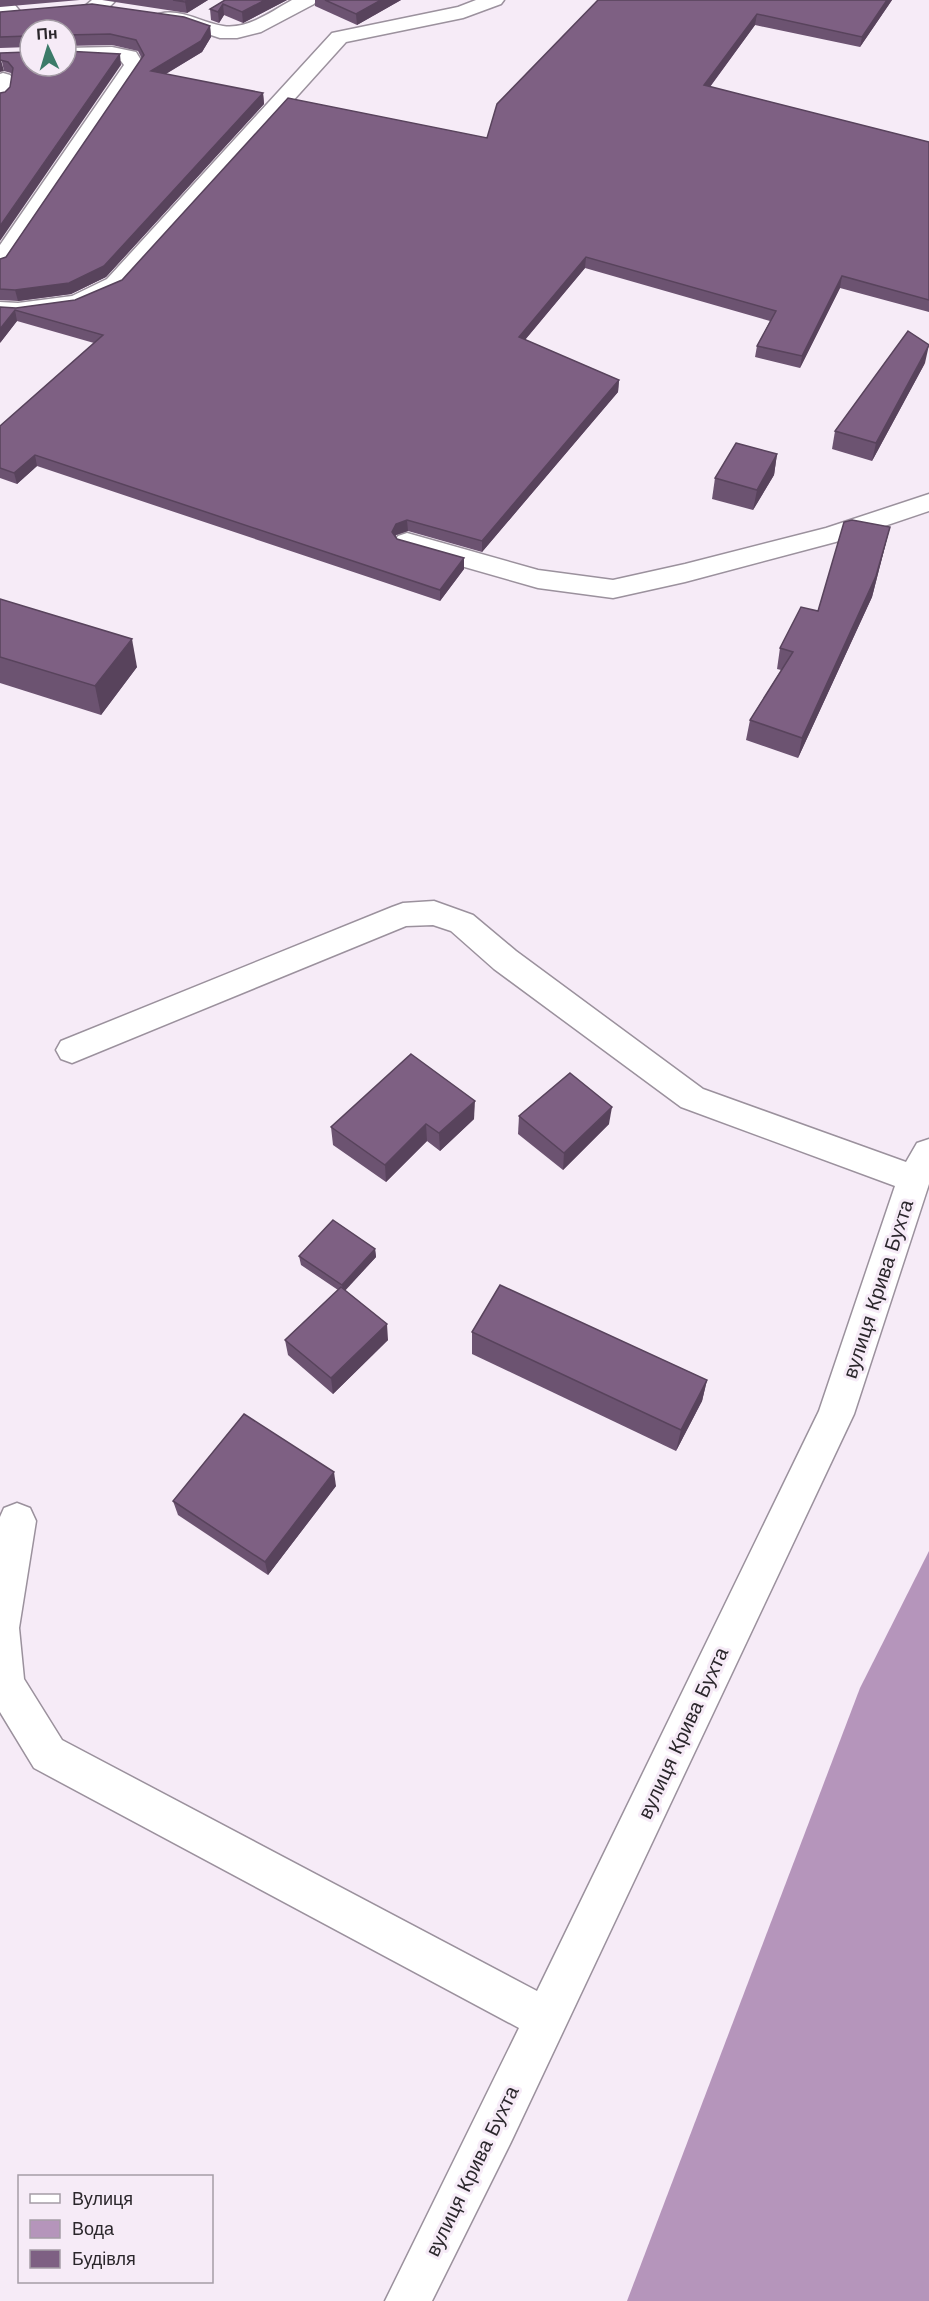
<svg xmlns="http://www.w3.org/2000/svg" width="929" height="2301" font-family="'Work Sans',sans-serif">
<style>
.water{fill:#b595bb}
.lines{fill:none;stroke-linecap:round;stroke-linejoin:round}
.minor-casing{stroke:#9b919d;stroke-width:3}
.minor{fill:#fff;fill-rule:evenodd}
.wall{fill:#6c5371}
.shaded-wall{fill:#58435c}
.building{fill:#7e6083;stroke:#58435c;stroke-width:1.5}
.labels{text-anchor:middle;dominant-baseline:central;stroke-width:6;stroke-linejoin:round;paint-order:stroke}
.near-street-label{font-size:20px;fill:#2b272c;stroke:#f6ebf7}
</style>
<rect width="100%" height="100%" fill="#f6ebf7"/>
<polygon class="water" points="929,1551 929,2301 627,2301 860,1688"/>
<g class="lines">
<g class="minor-casing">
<g id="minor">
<polygon points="0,0 11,0 22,14 19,18 5,18 0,12"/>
<path d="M92,0H116C109,9 98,14 87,11L84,7Z"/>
<path d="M292,0H317L314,4L261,32L237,38H220L187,27L159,22L156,18L159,14C182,8 201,23 223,26C247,30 272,11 292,0Z"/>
<polygon points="476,0 504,0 501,4 463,18 346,42 123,289 77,309 18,317 0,316 0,302 18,303 72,296 107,279 332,33 458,7"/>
<polygon points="112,47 136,52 144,65 8,266 0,268 0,245 124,65 121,61 66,60 66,48"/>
<polygon points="3,73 10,75 13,79 10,97 7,101 0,103 0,74"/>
<polygon points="929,494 929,511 843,540 685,582 613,598 538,588 398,548 394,542 398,536 407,533 538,570 613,580 685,564 826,528"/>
<polygon points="434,901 473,915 516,951 703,1089 906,1162 917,1143 929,1139 929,1184 854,1414 511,2142 432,2301 385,2301 519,2028 34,1768 0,1712 0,1517 4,1508 17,1503 30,1508 36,1521 19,1628 24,1679 62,1740 537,1991 819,1411 895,1186 681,1107 494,969 451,931 433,925 406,926 72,1063 61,1059 56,1050 61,1041 392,907 403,903"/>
</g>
</g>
<use href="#minor" class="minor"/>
</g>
<g class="wall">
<polygon points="0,0 80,0 0,7"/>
<polygon points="102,0 208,0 187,13"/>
<polygon points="225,0 287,0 243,23 224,15 219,23 211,20 210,9"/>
<polygon points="315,0 401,0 357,25 315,6"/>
<polygon points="598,0 892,0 860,47 755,25 710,87 929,142 929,312 840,288 800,368 755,357 757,346 770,321 585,268 525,340 619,380 618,392 482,552 408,531 396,535 395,537 397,539 464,569 440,601 37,466 17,484 0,478 0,426 94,343 17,321 0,343 16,308 75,300 487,138"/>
<polygon points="0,12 210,26 211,37 202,52 166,74 263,93 264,104 106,277 71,294 18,301 0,300 0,259 6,257 142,59 138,51 112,45 66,46 66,30 30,47 0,48"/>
<polygon points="0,53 121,65 5,92 10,87 12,75 11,73 4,71"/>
<polygon points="925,363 872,461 832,449 835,431"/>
<polygon points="777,454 774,475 753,510 712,499 715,478"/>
<polygon points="890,527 872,597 798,758 746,740 750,720 781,670 777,669 780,648 818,611"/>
<polygon points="0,599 137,667 101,715 0,683"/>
<polygon points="519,1116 609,1124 563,1170 518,1134"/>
<polygon points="474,1119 440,1151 427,1141 386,1182 333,1145 331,1127"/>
<polygon points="375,1249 376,1257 345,1290 388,1340 333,1394 288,1355 285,1340 338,1290 301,1265 299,1256"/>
<polygon points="472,1332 707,1380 702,1401 676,1451 472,1354"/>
<polygon points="336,1486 268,1575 178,1515 173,1501"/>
</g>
<g class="shaded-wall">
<polygon points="188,0 208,0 187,13 185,2"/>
<polygon points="265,0 287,0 243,23 242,12"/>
<polygon points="381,0 401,0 357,25 356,14"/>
<polygon points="887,0 892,0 860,47 862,37"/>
<polygon points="223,4 224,15 219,23 218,12"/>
<polygon points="757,14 755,25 703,96 704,85"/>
<polygon points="210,26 211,37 202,52 152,82 151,71"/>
<polygon points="120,54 121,65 0,241 0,226"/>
<polygon points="0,60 1,60 4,71 0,72"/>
<polygon points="263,93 264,104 106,277 71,294 18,301 15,290"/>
<polygon points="586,257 585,268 518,348 519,337"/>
<polygon points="842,276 840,288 800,368 802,356"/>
<polygon points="15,310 17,321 0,343 0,329"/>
<polygon points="929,345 925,363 872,461 876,443"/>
<polygon points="619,380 618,392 482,552 482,541"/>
<polygon points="777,454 774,475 753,510 757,490"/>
<polygon points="35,455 37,466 17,484 14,473"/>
<polygon points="407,520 408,531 396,535 392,543 392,532 396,524"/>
<polygon points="890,527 872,597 798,758 802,738"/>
<polygon points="464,558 464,569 440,601 440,590"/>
<polygon points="132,639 137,667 101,715 95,686"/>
<polygon points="475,1101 474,1119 440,1151 439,1133"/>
<polygon points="612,1107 609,1124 563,1170 564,1153"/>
<polygon points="426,1124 427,1141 386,1182 385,1165"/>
<polygon points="375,1249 376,1257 343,1293 342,1285"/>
<polygon points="387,1324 388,1340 333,1394 331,1378"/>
<polygon points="707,1380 702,1401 676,1451 681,1430"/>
<polygon points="334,1472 336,1486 268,1575 265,1562"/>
</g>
<g class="building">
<polygon points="173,0 188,0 185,2"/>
<polygon points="225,0 265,0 242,12 223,4 218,12 210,9"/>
<polygon points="325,0 381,0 356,14"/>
<polygon points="598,0 887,0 862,37 757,14 704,85 929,142 929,300 842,276 802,356 757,346 776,311 586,257 519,337 619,380 482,541 407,520 396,524 392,532 397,539 464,558 440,590 35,455 14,473 0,468 0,426 103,335 15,310 0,329 0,307 16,308 75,300 122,280 288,98 487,138 497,104"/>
<polygon points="92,4 184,17 210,26 201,41 151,71 263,93 104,266 69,283 15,290 0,289 0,259 6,257 144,55 136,40 110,34 66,35 66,30 30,30 30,38 28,36 0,37 0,12"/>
<polygon points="30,50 30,66 66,66 66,51 120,54 0,226 0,93 5,92 10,87 13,68 8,62 0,60 0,53 28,52"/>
<polygon points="908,331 929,345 876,443 835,431"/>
<polygon points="736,443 777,454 757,490 715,478"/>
<polygon points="852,520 890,527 876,576 802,738 750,720 793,652 780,648 801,607 818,611 844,522"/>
<polygon points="0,599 132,639 95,686 0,657"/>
<polygon points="411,1054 475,1101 439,1133 426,1124 385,1165 331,1127"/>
<polygon points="570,1073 612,1107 564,1153 519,1116"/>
<polygon points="333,1220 375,1249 342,1285 299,1256"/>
<polygon points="500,1285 707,1380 681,1430 472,1332"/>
<polygon points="341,1287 387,1324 331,1378 285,1340"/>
<polygon points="244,1414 334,1472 265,1562 173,1501"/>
</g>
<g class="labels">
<g class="near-street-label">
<text transform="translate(878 1289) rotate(-72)">вулиця Крива Бухта</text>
<text transform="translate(683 1733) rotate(-65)">вулиця Крива Бухта</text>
<text transform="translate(472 2171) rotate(-64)">вулиця Крива Бухта</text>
</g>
</g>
<rect x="18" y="2175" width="195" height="108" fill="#f6ebf7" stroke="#a59da6" stroke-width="1.5"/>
<rect x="30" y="2194" width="30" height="9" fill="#ffffff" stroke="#a59da6" stroke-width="1.5"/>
<text x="72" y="2205" font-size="18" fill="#2b272c">Вулиця</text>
<rect x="30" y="2220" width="30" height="18" fill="#b595bb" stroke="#a59da6" stroke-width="1.5"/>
<text x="72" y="2235" font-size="18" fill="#2b272c">Вода</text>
<rect x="30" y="2250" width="30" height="18" fill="#7e6083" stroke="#a59da6" stroke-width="1.5"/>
<text x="72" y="2265" font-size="18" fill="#2b272c">Будівля</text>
<g transform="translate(48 48) rotate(356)"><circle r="28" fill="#f6ebf7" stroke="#a59da6" stroke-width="1.5"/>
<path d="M0-4.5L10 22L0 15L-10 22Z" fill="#3c7b69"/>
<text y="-9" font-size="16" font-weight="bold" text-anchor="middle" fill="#2b272c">Пн</text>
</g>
</svg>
